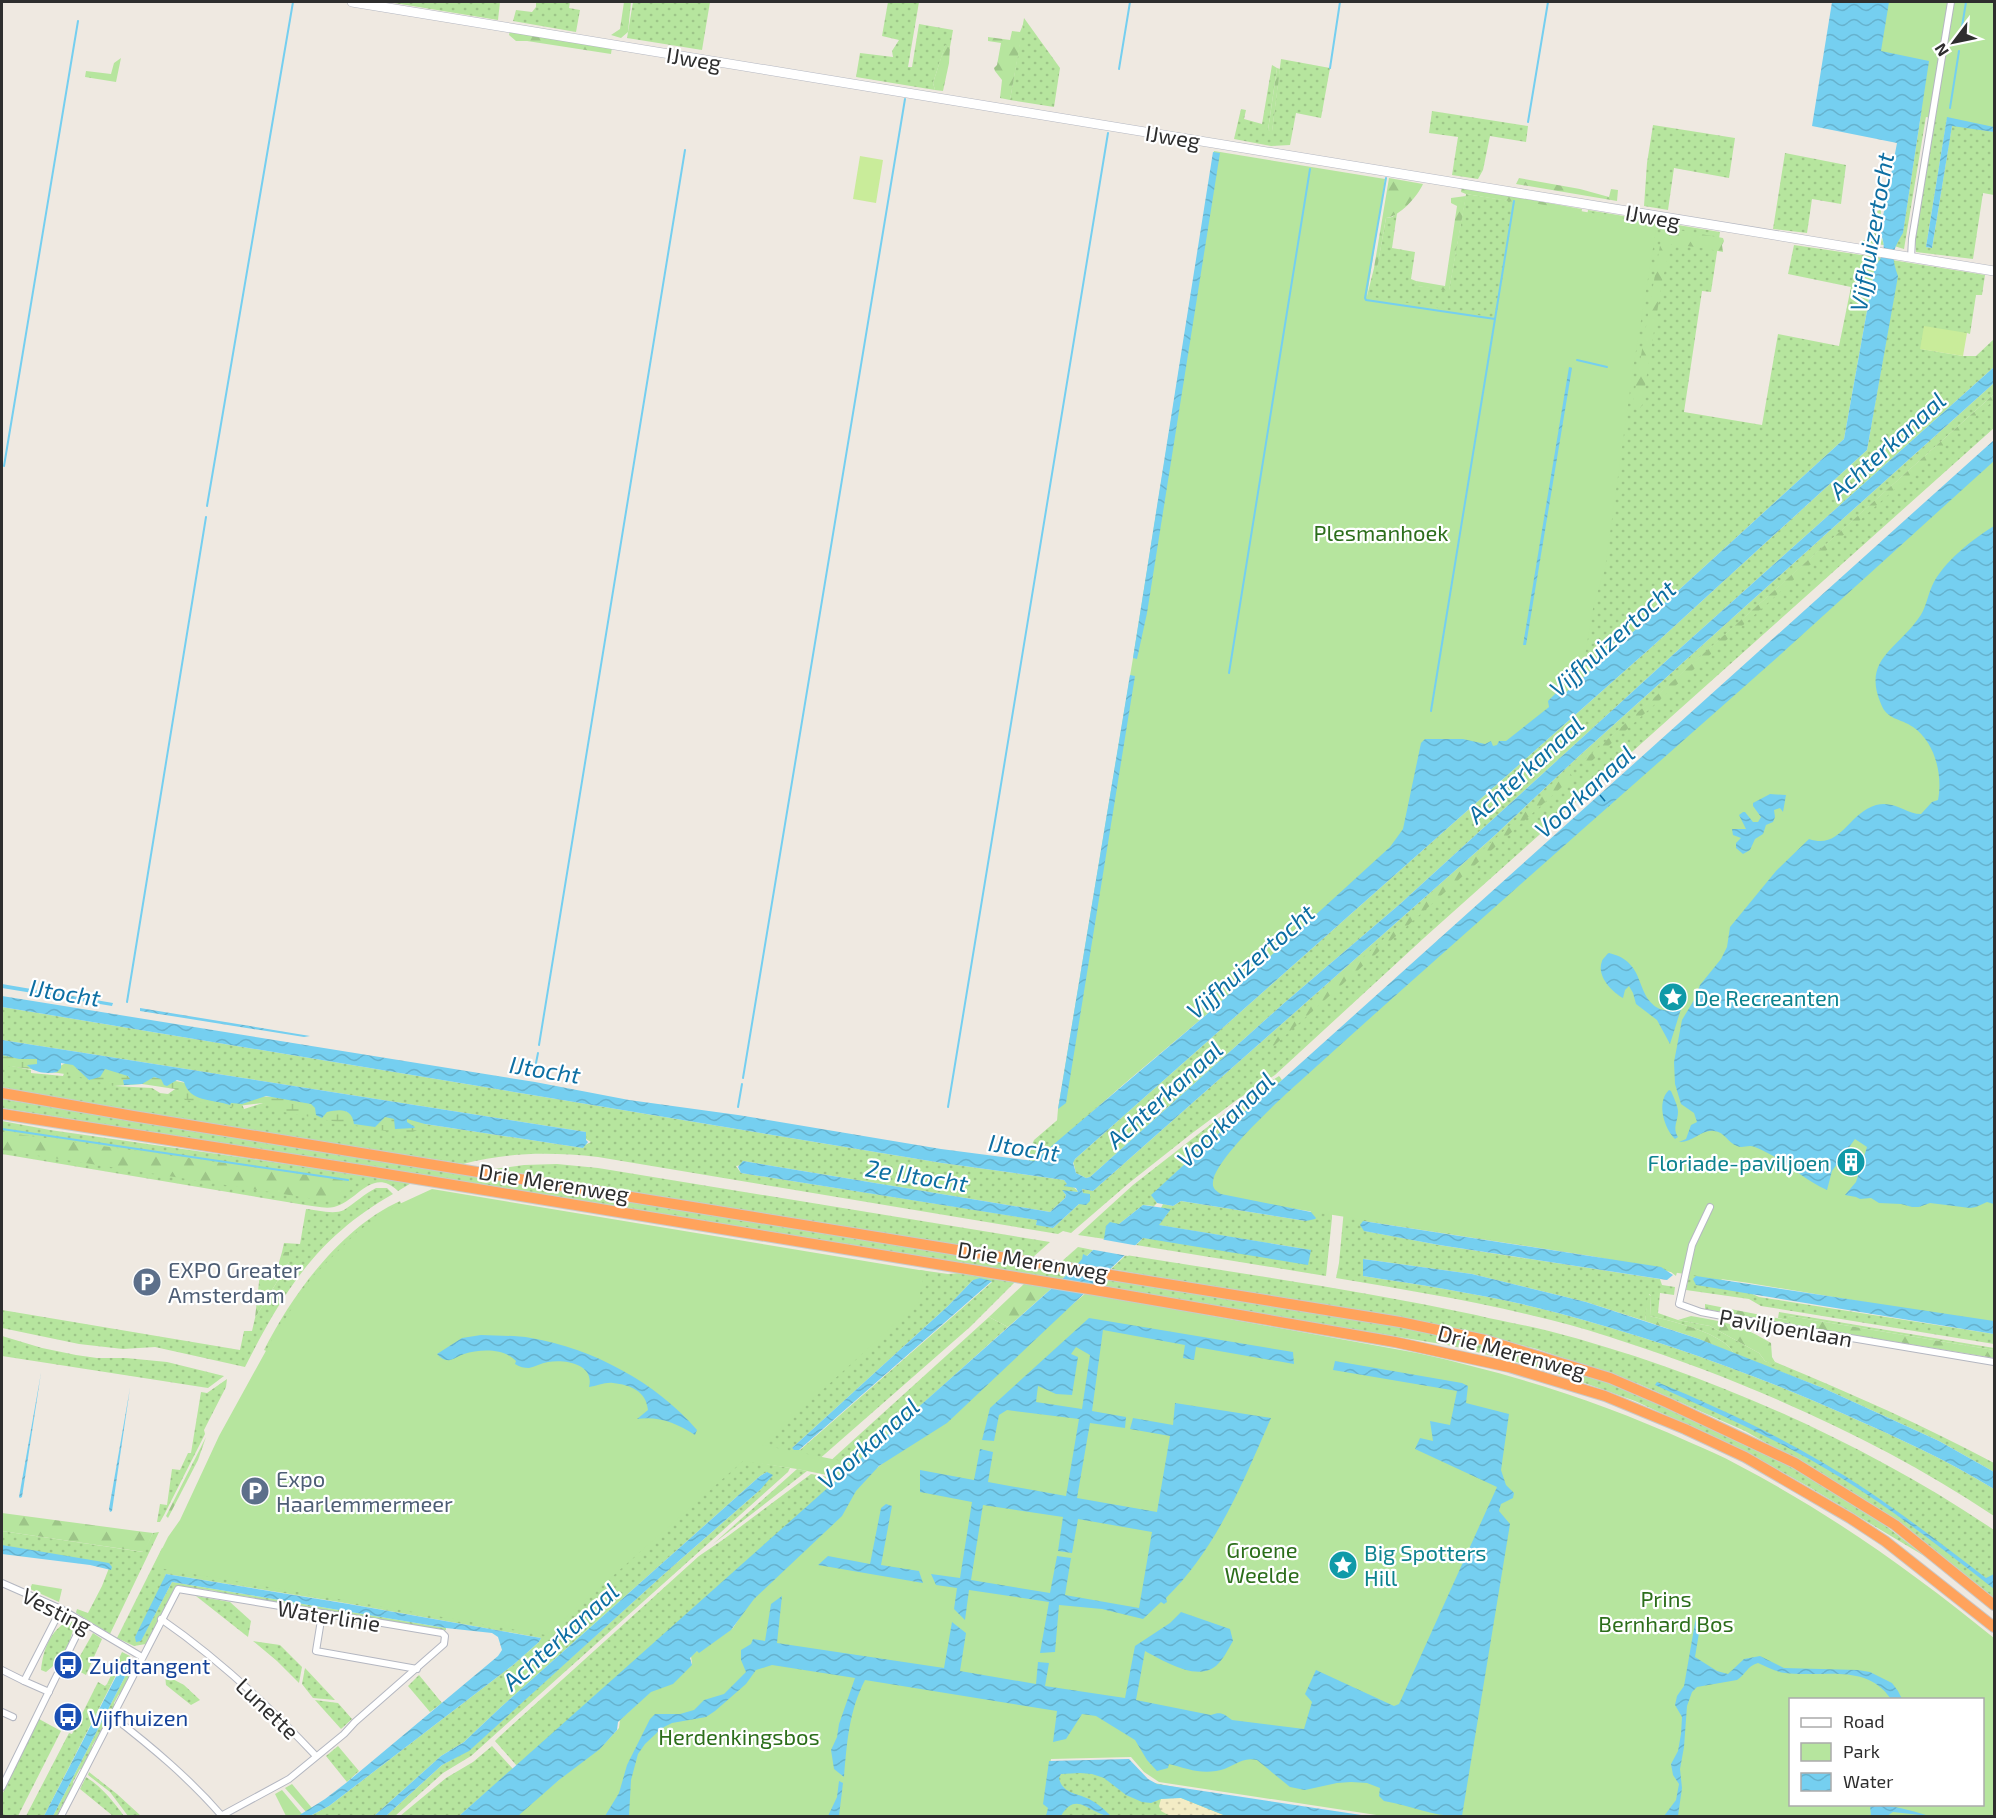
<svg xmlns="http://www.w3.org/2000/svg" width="1996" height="1818" font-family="'Exo 2',sans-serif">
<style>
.grass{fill:url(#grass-dots);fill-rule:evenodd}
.forest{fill:url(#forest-firs)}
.wetland{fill:url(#wetland-marsh)}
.sand{fill:url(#sand-dots)}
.park{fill:#b6e59e;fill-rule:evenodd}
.pitch{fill:#c9ec9a}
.water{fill:url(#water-waves);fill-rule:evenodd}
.pier{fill:#efe9e1}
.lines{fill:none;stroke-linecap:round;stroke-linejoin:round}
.stream{stroke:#75cff0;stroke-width:2}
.ferry{stroke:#0d6fa3;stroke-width:1.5;stroke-dasharray:8 6;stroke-linecap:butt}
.street-casing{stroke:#b4b7c1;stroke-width:8}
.secondary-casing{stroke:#b4b7c1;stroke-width:10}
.highway-casing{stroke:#c9c9c9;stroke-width:12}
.street{stroke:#fff;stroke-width:6}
.secondary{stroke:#fff;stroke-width:9}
.highway{stroke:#ffa35c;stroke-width:10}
.labels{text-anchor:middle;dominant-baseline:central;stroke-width:4.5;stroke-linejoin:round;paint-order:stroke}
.street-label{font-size:22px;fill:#2e2e2e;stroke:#fff}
.park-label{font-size:22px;fill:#2c6e1b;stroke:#fff}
.culture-label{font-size:22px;fill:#0d838f;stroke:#fff;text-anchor:start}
.service-label{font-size:22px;fill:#4e5e75;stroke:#fff;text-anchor:start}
.transit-label{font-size:22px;fill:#164399;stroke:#fff;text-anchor:start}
.water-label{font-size:24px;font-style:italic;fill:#0d6fa3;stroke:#fff}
</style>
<defs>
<pattern id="grass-dots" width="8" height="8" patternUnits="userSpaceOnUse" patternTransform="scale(1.5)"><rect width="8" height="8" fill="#b6e59e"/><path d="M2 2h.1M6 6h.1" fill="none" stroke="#9dc588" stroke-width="1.8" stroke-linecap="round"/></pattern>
<pattern id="forest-firs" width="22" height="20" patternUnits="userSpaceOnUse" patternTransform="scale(1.5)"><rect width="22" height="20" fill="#b6e59e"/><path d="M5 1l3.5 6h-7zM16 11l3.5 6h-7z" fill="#9dc588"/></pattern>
<pattern id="wetland-marsh" width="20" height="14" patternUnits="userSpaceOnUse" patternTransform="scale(1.5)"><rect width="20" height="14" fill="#b6e59e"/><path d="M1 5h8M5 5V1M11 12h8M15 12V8" fill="none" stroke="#9dc588"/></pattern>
<pattern id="sand-dots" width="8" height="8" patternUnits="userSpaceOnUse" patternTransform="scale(1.5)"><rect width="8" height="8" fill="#f3ecc5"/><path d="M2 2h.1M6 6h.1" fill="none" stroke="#d1cbaa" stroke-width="1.8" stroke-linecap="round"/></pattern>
<pattern id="water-waves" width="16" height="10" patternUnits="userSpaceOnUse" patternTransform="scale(1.5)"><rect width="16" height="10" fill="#75cff0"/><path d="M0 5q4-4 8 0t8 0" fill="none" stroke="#66b2ce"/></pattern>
</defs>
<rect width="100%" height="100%" fill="#efe9e1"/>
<g class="grass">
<polygon points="388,2 500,2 498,20"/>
<polygon points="536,2 570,2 569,8 580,10 576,32 513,21 516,10 532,12 536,7"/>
<polygon points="633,2 710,2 702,50 627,38"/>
<polygon points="888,2 919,2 908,67 912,67 919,24 953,30 950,47 945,46 933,83 935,90 856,77 860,53 893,57 892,51 899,40 882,36"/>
<polygon points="1945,2 1904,249 1894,246 1903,232 1929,61"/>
<polygon points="1024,18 1060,68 1054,107 1010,100"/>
<polygon points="1281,59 1330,68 1321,118 1296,113 1290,145 1271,146 1234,139 1241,109 1246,110 1244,119 1262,124 1272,65 1277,68 1268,130 1272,131"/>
<polygon points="1939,96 1947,118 1926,247 1932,248 1952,125 1994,132 1994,195 1983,193 1973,259 1916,252 1915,241"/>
<polygon points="1432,111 1528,126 1526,142 1490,136 1483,170 1478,179 1452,175 1458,137 1429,133"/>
<polygon points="1653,125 1735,138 1729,178 1674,168 1668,210 1644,206 1647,163"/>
<polygon points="1785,153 1846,165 1841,204 1812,199 1807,233 1773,229"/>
<polygon points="1466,194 1574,211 1576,208 1582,209 1537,490 1367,296 1374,268 1377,268 1386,218 1392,217 1397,213 1392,248 1415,252 1411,279 1416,281 1418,286 1449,290"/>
<polygon points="1588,210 1720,232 1711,292 1702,291 1684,412 1762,425 1778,334 1839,346 1851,287 1788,274 1794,245 1882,258 1875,266 1844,439 1587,674 1135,1074 1055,1145 1034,1162 1029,1162 1029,1152 1034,1140 1132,1056 1563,365"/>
<polygon points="1892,260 1985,275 1982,295 1976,295 1970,334 1967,333 1921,349 1963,356 1976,356 1994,339 1994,367 1676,652 1400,904 1283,1004 1090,1177 1086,1178 1076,1173 1073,1161 1075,1159 1655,644 1867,450 1897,277"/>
<path d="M1994,383V394L1583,762L1585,766L1994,395V428L1425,937L1275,1075L1238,1099L1191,1134L1129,1183L1071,1233L1063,1231L1058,1234L1034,1230L598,1157C550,1152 510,1152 463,1164L2,1090V1064L31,1070V1073L63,1076L68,1063L89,1080L108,1077L114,1086L152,1088L160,1093L168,1094L175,1089L242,1104L244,1109L263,1103L338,1109C349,1111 353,1113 354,1124L406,1119L425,1124L583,1148L585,1145L591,1142L586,1139V1132L2,1040V1007L942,1163L1064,1180C1068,1186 1075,1186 1078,1192L1063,1191L1066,1195L1065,1198L1050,1212L743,1161L741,1165L736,1166L741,1173L1038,1220L1036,1224L1053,1228L1079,1204H1086L1082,1189L1093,1191L1493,837L1579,756Z"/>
<polygon points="1279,1076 1282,1080 1211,1140 1152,1195 1157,1203 1154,1206 1143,1205 1119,1224 1111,1224 1107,1227 1105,1239 1078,1235 1133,1185 1242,1100"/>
<polygon points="2,1099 1069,1273 1061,1280 2,1108"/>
<path d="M2,1121L50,1130L413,1182L398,1191C372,1166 357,1202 334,1207C325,1209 314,1206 305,1205L2,1154Z"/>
<polygon points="557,1164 598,1168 1050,1242 1032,1258 494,1169 524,1165"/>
<polygon points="1332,1171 1332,1218 1326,1276 1136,1245 1143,1238 1311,1250 1158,1225 1170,1210 1161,1208 1163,1204 1173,1206 1181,1201 1306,1221"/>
<path d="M376,1188H387L393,1194C317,1237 283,1292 245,1367L155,1347L123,1349L79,1344L2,1328V1310L240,1350L244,1331H252L255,1318L289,1262V1252H282L284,1243L300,1244L306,1209C317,1210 334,1215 344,1210C355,1203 364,1194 376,1188Z"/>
<path d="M400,1201L404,1211L278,1356L264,1350C293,1293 341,1228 400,1201Z"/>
<path d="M1344,1209L1684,1246L1676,1276L1671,1272L1592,1256L1363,1221L1365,1231L1439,1245L1660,1279L1662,1285L1675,1287L1674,1295L1660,1293L1658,1313L1678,1320L1710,1326L1759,1353L1765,1361L1773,1364L1775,1362C1850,1393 1923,1425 1994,1463V1472L1939,1441L1823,1388L1734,1354C1725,1333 1671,1321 1650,1316L1651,1296L1649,1294L1645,1321L1586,1302L1472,1274L1363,1259V1276C1428,1286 1494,1296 1558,1313C1656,1339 1752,1373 1844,1414C1896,1437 1947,1460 1994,1489V1516C1903,1455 1804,1408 1702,1369C1653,1351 1602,1333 1551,1320C1480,1302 1408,1290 1336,1278L1339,1263Z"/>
<polygon points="1078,1247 1093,1250 1079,1263 1061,1262"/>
<path d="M1126,1255C1243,1274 1360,1290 1476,1315C1500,1321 1525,1325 1549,1331C1703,1371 1862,1441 1994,1530V1599L1884,1512L1839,1484L1745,1431L1639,1384L1537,1349L1473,1333L1111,1269Z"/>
<polygon points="1691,1265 1759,1297 1994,1334 1994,1344 1761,1306 1749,1299 1686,1290"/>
<path d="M920,1270L948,1274L971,1272L1015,1282L970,1327L817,1461L757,1448L916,1298ZM973,1280H984L992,1282L800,1450L792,1448L948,1306Z"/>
<polygon points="1102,1278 1430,1332 1537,1359 1644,1395 1739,1438 1821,1482 1882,1523 1926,1557 1809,1487 1744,1451 1635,1401 1548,1370 1453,1346 1094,1286"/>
<polygon points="1779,1312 1994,1348 1994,1350 1789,1316 1788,1320 1778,1318"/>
<polygon points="989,1317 1008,1327 851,1468 828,1463"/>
<polygon points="2,1336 42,1348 76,1355 97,1358 126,1358 167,1362 224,1376 208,1388 2,1356"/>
<polygon points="227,1379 226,1387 204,1430 205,1434 201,1442 164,1515 160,1522 157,1522 160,1504 167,1505 172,1469 180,1470 188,1453 191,1453 201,1392 207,1393"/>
<polygon points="738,1459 790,1468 788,1472 471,1756 443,1773 395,1816 386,1816 442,1765 469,1750 664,1574 761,1489 767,1472 760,1476 501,1707 464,1742 441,1756 374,1816 310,1816 329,1806 513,1665 539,1642 541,1638 339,1602 166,1574 141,1640 172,1582 446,1628 446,1630 443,1631 428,1627 426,1628 414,1626 413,1624 402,1624 366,1617 364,1618 339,1614 328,1610 326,1611 299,1607 298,1605 255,1600 254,1598 244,1596 243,1598 218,1593 216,1591 176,1586 146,1644 134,1646 117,1638 162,1548"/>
<polygon points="797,1469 807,1471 713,1544"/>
<polygon points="811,1474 839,1479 517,1766 495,1741 499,1737 699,1556 724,1539"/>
<polygon points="2,1531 143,1552 153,1533 159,1532 110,1634 76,1613 77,1609 88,1613 102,1586 109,1568 112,1568 3,1547 2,1554"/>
<polygon points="196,1596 230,1602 251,1621 248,1637"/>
<path d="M69,1620L74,1623C72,1643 61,1661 46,1672L41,1670C43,1649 50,1631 69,1620Z"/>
<polygon points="93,1633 102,1639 86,1675 77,1670 80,1656"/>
<polygon points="253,1641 280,1645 302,1667 299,1683 277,1661"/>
<polygon points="305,1668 335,1700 313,1698 302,1684"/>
<polygon points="165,1675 184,1685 200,1700 191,1705 166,1685"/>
<polygon points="419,1675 442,1703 430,1712 408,1686"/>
<polygon points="98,1682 105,1686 107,1684 111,1685 44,1816 26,1816 69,1733 72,1734"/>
<polygon points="116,1694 119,1694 114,1703 115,1706 97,1740 95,1741 92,1746 93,1749 82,1769 80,1769 73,1782 74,1785 64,1806 61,1807 57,1816 53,1816"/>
<polygon points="315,1700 338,1703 352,1719 341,1729"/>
<polygon points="39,1719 61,1731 18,1816 2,1816 2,1795"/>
<polygon points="338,1746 359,1771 347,1782 326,1756"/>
<polygon points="492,1746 513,1769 459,1816 400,1816 446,1778 473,1762"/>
<polygon points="1069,1766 1320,1816 1031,1816 1050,1786"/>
<polygon points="89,1772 117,1794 141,1816 128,1816 110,1792 88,1775"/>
<path d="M86,1777C103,1788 112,1800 124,1816H113L80,1789Z"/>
</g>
<g class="forest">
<polygon points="624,2 631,2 628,32 621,38 611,35 620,29"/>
<polygon points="1024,22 1010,100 1000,98 1002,80 995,71 994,68 997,65 1001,43 988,41 988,37 1010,40 1012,31 1020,32"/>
<polygon points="510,30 612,47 611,54 527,41 516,41 509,35"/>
<polygon points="945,45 950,47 949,63 943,91 935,90 933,83"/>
<polygon points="121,58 116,82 85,77 86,71 111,74 114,63"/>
<polygon points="1277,68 1280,69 1272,132 1268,130"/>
<path d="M1389,178L1423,184C1418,196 1399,217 1386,218L1377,269L1374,268Z"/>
<polygon points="1519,178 1580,189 1609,197 1611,189 1618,190 1617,201 1516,184"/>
<polygon points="1462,187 1576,208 1575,212 1466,194 1461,192"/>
<polygon points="1466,196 1449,291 1417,286 1416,281 1445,286 1457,206 1451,203 1451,198"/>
<polygon points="1881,209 1880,232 1884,245 1862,243 1863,240 1881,242 1879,239 1868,234 1875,213"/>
<polygon points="1667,228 1723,238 1724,241 1722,245 1723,252 1703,248 1671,244 1662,282 1642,405 1640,408 1634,406 1633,402 1662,234"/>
<polygon points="1994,394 1994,400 1585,767 1582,762"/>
<polygon points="1569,772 1573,777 1267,1052 1268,1043"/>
<polygon points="2,1132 352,1181 350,1190 334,1202 2,1150"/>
<polygon points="282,1252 289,1252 289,1262 255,1318 260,1273 275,1276"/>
<polygon points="1025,1283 1052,1288 1008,1327 989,1317"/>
<path d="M1648,1294L1651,1296L1650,1316C1671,1321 1725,1333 1734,1354L1699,1339L1645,1321Z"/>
<polygon points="1705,1304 1787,1320 1789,1316 1994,1350 1994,1358 1787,1324 1705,1309"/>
<path d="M1691,1316C1723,1321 1743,1326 1771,1343L1772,1357L1775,1362L1773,1365L1765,1361L1759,1353L1710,1326L1678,1320Z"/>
<polygon points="206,1437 198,1460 168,1518 166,1516"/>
<polygon points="2,1513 137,1531 153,1533 144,1552 2,1531"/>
</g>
<polygon class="wetland" points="2,1053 35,1058 55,1069 69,1061 125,1073 130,1078 154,1077 256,1096 291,1098 338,1107 357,1118 376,1114 424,1119 425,1126 407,1135 284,1112 263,1103 229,1107 185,1100 175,1089 142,1084 114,1086 72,1075 2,1065"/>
<polygon class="sand" points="1169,1798 1181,1798 1226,1816 1170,1816 1161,1811 1159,1806 1161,1799"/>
<g class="park">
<polygon points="1857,2 1994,2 1994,128 1839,103"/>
<polygon points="1214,151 1385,179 1367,296 1496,318 1515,200 1657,224 1633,369 1605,569 1594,603 1581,678 1565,693 1549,701 1549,706 1206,1015 1075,1125 1055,1145 1058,1109 1133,658"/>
<polygon points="1994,456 1994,1324 1749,1283 1671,1272 1661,1267 1200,1194 1235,1136"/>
<path d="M432,1189L925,1271L918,1303L762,1445L877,1468L1086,1293L1417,1353C1512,1374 1599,1401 1689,1442C1705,1449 1722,1456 1738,1465C1830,1513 1914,1573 1994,1638V1816H1383L1159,1782L1144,1772L1131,1757L1051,1759L1045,1801L1050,1806L1046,1816H516L561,1778L605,1743L619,1728L620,1720L653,1689L674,1682L692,1664L691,1656L700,1648L702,1650L733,1628L754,1595L862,1482L797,1469L743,1461L546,1635L153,1567L168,1537L180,1520L219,1436L273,1338L311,1278L358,1231L395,1206ZM1790,1700H1982V1804H1790Z"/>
<polygon points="32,1584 62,1589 59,1602 30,1589"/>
<polygon points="122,1652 130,1656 134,1668 120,1695 116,1694 130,1667 121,1665 111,1685 107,1684"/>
<polygon points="292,1784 312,1808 306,1812 285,1788"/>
<polygon points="282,1790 302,1814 298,1816 286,1816 275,1794"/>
</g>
<g class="pitch">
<polygon points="860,156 883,160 876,203 853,199"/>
<polygon points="1924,326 1967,333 1963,356 1920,349"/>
</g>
<g class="water">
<path d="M1832,2H1889L1881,51L1929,61L1903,233C1892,251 1891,256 1898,276L1867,450L1655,644L1075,1159L1073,1163L1076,1173L1086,1178L1090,1177L1283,1004L1400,904L1676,652L1994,367V383L1579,756L1493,837L1093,1191L1082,1189L1083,1193L1090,1194V1201L1086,1205L1079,1204L1053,1228L1036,1225L1037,1220L741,1173L738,1167L743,1161L1050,1212L1065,1198L1066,1195L1062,1190L1078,1192L1076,1188L1064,1186L1067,1184L1064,1180L942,1163L2,1007V996L535,1082L629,1100L738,1115L941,1149L1034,1161L1206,1015L1390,847L1403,829L1421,743L1425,739H1463L1485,744L1491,741L1493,746L1497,745L1499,741H1506L1549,707L1548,701L1556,693H1565L1587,674L1844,439L1875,266C1885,255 1886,245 1880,232L1897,143L1812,126Z"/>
<polygon points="1947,117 1994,127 1994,132 1952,126 1932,248 1926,247"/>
<polygon points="1213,152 1220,153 1147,613 1137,659 1133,658"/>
<polygon points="1569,367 1572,368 1526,645 1523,645"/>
<path d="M1994,440V461C1923,525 1852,590 1781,654C1620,797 1457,939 1297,1084C1279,1100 1214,1160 1213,1182C1212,1188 1216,1191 1221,1194L1311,1212L1316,1218L1315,1219L1306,1221L1181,1201L1173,1206L1157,1203L1151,1195L1211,1140L1282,1080Z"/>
<path d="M1994,526V1204L1987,1202L1976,1207L1970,1208L1930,1203L1919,1207H1912L1901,1204L1879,1203L1871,1198L1860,1199L1856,1197L1845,1195L1856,1182L1867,1147L1855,1139L1832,1171L1827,1190C1800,1178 1783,1158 1755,1147C1748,1144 1743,1149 1737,1146C1728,1143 1725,1132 1714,1131C1702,1129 1692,1143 1679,1142L1686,1139L1691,1125L1697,1122L1694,1113L1681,1104L1675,1084L1674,1062L1682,1020L1694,1000L1700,985L1721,959L1727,947L1730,927L1776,871L1809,839C1841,850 1847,814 1876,805C1895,800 1906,814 1921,814L1932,802L1938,800C1943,775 1935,742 1913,727C1900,718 1887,720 1881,704C1862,660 1897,649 1918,619C1926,609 1927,597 1932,586C1943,562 1973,539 1994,526Z"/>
<polygon points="1130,675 1135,676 1066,1103 1058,1109"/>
<polygon points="1770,794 1786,795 1783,812 1780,808 1774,810 1775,817 1773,822 1766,825 1763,834 1755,839 1750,850 1743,854 1736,848 1736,843 1741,838 1733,835 1732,829 1746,829 1739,815 1743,812 1745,812 1753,822 1758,822 1761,817 1753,806 1753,803"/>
<path d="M1609,953C1647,962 1634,994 1658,1008C1664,1012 1674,1010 1681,1009L1670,1044L1657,1020L1636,1004L1633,993L1629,986L1625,990L1623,998C1612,992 1596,976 1602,961C1602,960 1608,953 1609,953Z"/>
<polygon points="2,984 113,1003 112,1006 2,988"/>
<polygon points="140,1008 310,1036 304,1037 140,1011"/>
<path d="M2,1040L586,1132V1140L588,1142L583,1148L425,1124L407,1119V1122L415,1127L414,1128L395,1129L394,1119L385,1117L375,1127L354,1124C352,1108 340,1109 327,1112L322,1118L316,1115L315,1108L311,1104L266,1096L242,1104L231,1103L230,1105C211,1099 190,1102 184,1082L177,1080L167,1086L164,1085L161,1079L154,1077L142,1084L124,1085L123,1080L130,1079L128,1076L105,1069L100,1077L89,1080L73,1065L61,1063V1068L57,1072C47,1074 34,1073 27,1065L37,1064V1059H19L2,1055Z"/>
<path d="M1669,1090L1671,1091C1673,1096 1678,1106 1678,1112C1678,1121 1672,1128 1678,1137L1675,1139C1664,1128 1656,1102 1669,1090Z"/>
<polygon points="1143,1205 1171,1209 1159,1225 1311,1250 1308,1265 1143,1238 947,1423 879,1466 856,1491 842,1516 754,1599 731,1630 699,1653 697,1651 690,1658 692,1665 673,1684 651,1692 618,1722 617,1730 600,1749 559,1780 518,1816 459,1816 1069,1273 1082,1259 1083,1254 1087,1256 1104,1239 1106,1226 1110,1222 1119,1224"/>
<polygon points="1363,1221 1661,1267 1673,1275 1667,1280 1439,1245 1364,1231 1360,1225"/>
<path d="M1363,1259L1472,1274L1586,1302L1699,1339L1823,1388L1939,1441L1994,1472V1489C1947,1460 1896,1437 1844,1414C1752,1373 1656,1339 1558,1313C1494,1296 1428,1286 1363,1276Z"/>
<polygon points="1696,1276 1994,1321 1994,1334 1696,1285 1693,1279"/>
<polygon points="980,1278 992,1281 799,1450 794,1450 792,1448 948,1306 973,1280"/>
<path d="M1089,1318L1293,1352L1294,1364L1196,1347L1194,1360L1183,1358L1185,1345L1103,1330L1092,1411L1126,1417L1125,1428L1090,1423L1077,1498L1157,1512L1170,1436L1130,1429L1133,1418L1173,1425L1175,1403L1271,1418C1243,1482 1217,1548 1166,1598L1167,1602L1164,1604L1161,1602L1143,1619L1102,1609L1059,1605L1055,1652L1040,1653L1049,1602L969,1590L965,1620L954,1609L957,1588L936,1585L931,1574L960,1578L972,1502L920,1492V1470L974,1480L980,1449L993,1452L988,1482L1066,1496L1079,1419L1007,1410L999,1415L994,1441L982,1440L990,1408ZM1076,1347L1090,1355L1082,1409L1036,1402L1038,1386L1056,1394L1072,1395L1078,1357L1071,1354ZM983,1505L1063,1517L1058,1551L1072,1553L1078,1519L1152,1532L1139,1608L1065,1595L1071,1558L1057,1556L1050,1593L971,1580Z"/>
<path d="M481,1335C497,1336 515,1335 531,1338C592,1348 657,1383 697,1430L695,1435C676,1423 659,1416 637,1419L648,1410C646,1391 631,1385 613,1383C605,1382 597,1386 589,1387C595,1364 565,1359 548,1362C541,1363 535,1367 529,1368C524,1368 520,1367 515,1364L516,1361C504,1348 480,1349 464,1354C460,1355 455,1359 450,1360C445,1361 441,1358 437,1354L462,1338Z"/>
<path d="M1335,1361L1462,1383L1468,1386L1466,1403L1509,1414L1501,1470L1506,1485L1514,1493L1513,1498L1501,1504L1499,1511L1510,1524L1462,1816C1433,1817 1412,1806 1384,1801L1379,1796L1380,1788L1367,1783L1351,1782L1337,1783L1305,1790L1290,1787L1257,1760C1241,1756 1232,1769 1216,1771C1199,1774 1185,1768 1169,1764L1168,1768L1157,1771L1147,1760L1135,1740L1096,1716L1082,1714L1066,1739L1053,1742L1057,1711L865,1680C849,1711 847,1742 844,1777L834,1769L831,1750L837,1737L839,1724L855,1678L772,1665L756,1670L746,1684L715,1711L706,1717L672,1723L662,1728L645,1744L638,1754L631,1780L629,1816H605L619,1793L627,1765L650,1719L655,1714H680L694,1710L704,1700L724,1694L746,1672L741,1660V1650L751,1644L753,1639L765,1641L771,1604L782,1596L777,1643L944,1668L952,1622L966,1633L960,1671L1036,1684L1038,1662L1049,1663L1045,1686L1125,1698L1135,1646L1170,1623L1181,1612L1230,1629L1233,1641C1228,1649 1222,1663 1213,1668C1194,1680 1162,1660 1145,1651L1136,1700L1211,1715C1221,1711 1224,1714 1232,1720L1304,1729L1312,1702L1305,1694L1316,1670L1394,1706L1399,1704L1497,1487L1415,1449L1420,1438L1433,1441L1430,1421L1450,1425L1457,1391L1333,1370Z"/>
<polygon points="41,1373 22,1497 20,1498 19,1497"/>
<path d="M1657,1382C1730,1412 1803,1447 1868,1491C1908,1518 1947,1548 1986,1578L1994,1574V1589C1945,1551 1896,1512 1843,1479C1784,1442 1719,1414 1655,1385Z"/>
<polygon points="130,1388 112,1511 110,1512 109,1509"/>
<polygon points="767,1472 773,1475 761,1489 664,1574 469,1751 442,1765 386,1816 374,1816 441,1756 464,1742 501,1707 760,1476"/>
<polygon points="886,1504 892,1506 881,1565 919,1571 923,1583 818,1565 828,1556 870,1564 881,1508"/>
<polygon points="2,1545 109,1563 112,1567 111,1570 90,1565 2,1554"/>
<polygon points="166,1574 349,1604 541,1638 539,1642 513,1665 329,1806 310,1816 298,1816 325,1799 346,1783 498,1656 502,1650 498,1637 492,1633 446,1628 172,1582 141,1641 136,1642 135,1637"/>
<path d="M1702,1615L1695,1657L1717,1671L1728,1674L1744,1659L1760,1656L1784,1668L1858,1670L1870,1672L1892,1683L1898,1691L1902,1699H1891C1866,1662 1822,1678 1785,1673C1776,1672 1767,1667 1758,1663C1746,1667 1747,1673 1737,1680L1697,1687L1692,1692L1687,1706L1684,1747L1680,1769L1682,1788L1678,1816H1664L1676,1800L1679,1784L1673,1775L1671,1764L1678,1751L1681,1734L1682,1717L1675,1705L1677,1696L1684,1686L1696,1617Z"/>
<polygon points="123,1663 126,1663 130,1667 53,1816 44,1816"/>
<path d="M1129,1759L1148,1779L1157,1784L1368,1816H1226L1181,1798L1161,1799L1151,1803L1142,1802L1126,1795L1104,1778L1092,1774L1080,1773L1061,1774L1059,1778C1062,1793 1076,1793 1089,1799C1097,1803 1105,1810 1111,1816C1092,1817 1077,1788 1061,1816H1046L1048,1808L1043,1804L1049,1761Z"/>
<polygon points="839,1781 843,1783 839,1816 828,1816 837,1797"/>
<path d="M1870,1805C1889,1804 1911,1810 1929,1816L1893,1812L1887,1816H1871Z"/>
</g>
<polygon class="pier" points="1100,1239 1139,1246 1128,1256 1089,1249"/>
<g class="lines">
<g class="stream">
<polyline points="1960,39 1966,2"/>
<polyline points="1330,68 1340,2"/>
<polyline points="1119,69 1130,2"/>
<polyline points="1950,108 1959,51"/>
<polyline points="1528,122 1548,2"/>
<polyline points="1386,178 1365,298 1366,300 1495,319 1514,201"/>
<polyline points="1577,360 1607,367"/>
<polyline points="4,466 78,21"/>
<polyline points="2,483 2,478"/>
<polyline points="207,506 293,2"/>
<polyline points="1229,673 1310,169"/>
<polyline points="1431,711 1495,319"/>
<polyline points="127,1002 206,517"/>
<polyline points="539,1045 685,150"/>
<polyline points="534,1073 538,1053"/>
<polyline points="743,1078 905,99"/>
<polyline points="738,1107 742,1084"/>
<polyline points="948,1107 1108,133"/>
<polyline points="2,1129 348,1180"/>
</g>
<polyline class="ferry" points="1600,795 1609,806"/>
<g class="street-casing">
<g id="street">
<polyline points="1911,258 1912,239 1951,2"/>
<polyline points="1710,1207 1692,1245 1679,1304 1701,1312 1738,1319 1994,1362"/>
<polyline points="2,1583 61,1609 142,1657"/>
<polyline points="322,1614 316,1651 417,1669"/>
<path d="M161,1619C219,1659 268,1705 316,1756"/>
<polyline points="2,1670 24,1681"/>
<polyline points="49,1692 24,1681 61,1609"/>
<polyline points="2,1712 13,1717"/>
<path d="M112,1716C152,1747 189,1778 222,1816"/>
<polyline points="2,1787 83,1622"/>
<polyline points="61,1816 178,1589 442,1633 445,1636 444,1644 355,1722 344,1734 289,1779 221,1816"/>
</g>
</g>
<g class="secondary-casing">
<polyline id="secondary" points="352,2 1994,271"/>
</g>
<g class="highway-casing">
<g id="highway">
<polyline points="2,1093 133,1116 1400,1322 1485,1340 1610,1378 1668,1403 1795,1463 1895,1525 1994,1605"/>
<polyline points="2,1114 374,1172 1095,1290 1395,1342 1509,1367 1605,1396 1685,1429 1745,1457 1850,1518 1885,1541 1994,1627"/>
</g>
</g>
<use href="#street" class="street"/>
<use href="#secondary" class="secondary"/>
<use href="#highway" class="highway"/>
</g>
<defs>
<g id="sight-disc" transform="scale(1.5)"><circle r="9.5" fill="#0f9aa8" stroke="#fff"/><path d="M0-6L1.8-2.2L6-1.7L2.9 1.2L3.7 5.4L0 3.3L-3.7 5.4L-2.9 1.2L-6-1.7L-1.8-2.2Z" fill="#fff"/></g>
<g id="building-disc" transform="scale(1.5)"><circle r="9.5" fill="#0f9aa8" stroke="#fff"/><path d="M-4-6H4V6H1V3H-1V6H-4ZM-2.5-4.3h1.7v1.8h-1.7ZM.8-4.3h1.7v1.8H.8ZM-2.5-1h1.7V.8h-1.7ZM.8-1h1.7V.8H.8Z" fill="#fff"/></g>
<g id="parking-disc" transform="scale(1.5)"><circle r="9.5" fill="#5c6f8a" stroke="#fff"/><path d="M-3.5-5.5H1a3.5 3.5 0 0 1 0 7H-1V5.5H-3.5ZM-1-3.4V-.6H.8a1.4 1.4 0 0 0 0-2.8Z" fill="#fff"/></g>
<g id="bus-disc" transform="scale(1.5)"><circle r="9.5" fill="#1a4fb4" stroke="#fff"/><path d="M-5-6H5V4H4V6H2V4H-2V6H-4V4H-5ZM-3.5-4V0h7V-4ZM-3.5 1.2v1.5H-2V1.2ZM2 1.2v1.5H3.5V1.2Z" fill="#fff"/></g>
</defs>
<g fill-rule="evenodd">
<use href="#sight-disc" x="1673" y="997"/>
<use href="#building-disc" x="1851" y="1162"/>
<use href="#parking-disc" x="147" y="1282"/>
<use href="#parking-disc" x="255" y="1491"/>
<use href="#sight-disc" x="1343" y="1565"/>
<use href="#bus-disc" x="68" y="1665"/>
<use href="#bus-disc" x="68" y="1717"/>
</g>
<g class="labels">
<g class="street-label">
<text transform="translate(694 58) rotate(9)">IJweg</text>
<text transform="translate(1173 136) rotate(9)">IJweg</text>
<text transform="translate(1653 216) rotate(10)">IJweg</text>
<text transform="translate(554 1182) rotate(9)">Drie Merenweg</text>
<text transform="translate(1033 1260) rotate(9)">Drie Merenweg</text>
<text transform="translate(1786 1327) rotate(10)">Paviljoenlaan</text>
<text transform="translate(1512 1351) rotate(15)">Drie Merenweg</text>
<text transform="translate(57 1610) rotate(27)">Vesting</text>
<text transform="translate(329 1615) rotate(9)">Waterlinie</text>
<text transform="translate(268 1708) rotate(44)">Lunette</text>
</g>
<g class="park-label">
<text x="1381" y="532">Plesmanhoek</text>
<text x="1262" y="1549">Groene<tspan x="1262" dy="25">Weelde</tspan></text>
<text x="1666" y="1598">Prins<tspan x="1666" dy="25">Bernhard Bos</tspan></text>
<text x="739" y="1736">Herdenkingsbos</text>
</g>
<g class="culture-label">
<text x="1694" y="997">De Recreanten</text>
<text x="1830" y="1162" text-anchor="end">Floriade-paviljoen</text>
<text x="1364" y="1552">Big Spotters<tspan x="1364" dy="25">Hill</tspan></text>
</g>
<g class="service-label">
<text x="168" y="1269">EXPO Greater<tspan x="168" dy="25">Amsterdam</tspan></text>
<text x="276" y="1478">Expo<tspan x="276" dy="25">Haarlemmermeer</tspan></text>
</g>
<g class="transit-label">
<text x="89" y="1665">Zuidtangent</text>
<text x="89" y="1717">Vijfhuizen</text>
</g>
<g class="water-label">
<text transform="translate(1871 232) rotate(-80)">Vijfhuizertocht</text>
<text transform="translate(1887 445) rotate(-42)">Achterkanaal</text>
<text transform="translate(1612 638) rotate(-42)">Vijfhuizertocht</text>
<text transform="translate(1525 769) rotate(-42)">Achterkanaal</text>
<text transform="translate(1584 791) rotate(-42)">Voorkanaal</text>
<text transform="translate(1250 961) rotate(-41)">Vijfhuizertocht</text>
<text transform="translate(65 992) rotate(9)">IJtocht</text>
<text transform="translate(545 1069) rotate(9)">IJtocht</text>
<text transform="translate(1164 1094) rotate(-42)">Achterkanaal</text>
<text transform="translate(1225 1119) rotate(-44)">Voorkanaal</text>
<text transform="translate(1024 1147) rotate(9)">IJtocht</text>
<text transform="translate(917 1175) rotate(9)">2e IJtocht</text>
<text transform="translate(868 1443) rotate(-41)">Voorkanaal</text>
<text transform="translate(560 1636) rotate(-42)">Achterkanaal</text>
</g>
</g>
<rect width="1996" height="1818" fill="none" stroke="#2e2e2e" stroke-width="6"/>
<rect x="1789" y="1698" width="195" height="108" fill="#ffffff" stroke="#ababab" stroke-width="1.5"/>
<rect x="1801" y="1718" width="30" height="9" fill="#ffffff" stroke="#ababab" stroke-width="1.5"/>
<text x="1843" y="1728" font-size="18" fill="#2e2e2e">Road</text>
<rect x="1801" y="1743" width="30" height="18" fill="#b6e59e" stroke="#ababab" stroke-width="1.5"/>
<text x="1843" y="1758" font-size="18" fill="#2e2e2e">Park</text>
<rect x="1801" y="1773" width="30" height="18" fill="url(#water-waves)" stroke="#ababab" stroke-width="1.5"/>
<text x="1843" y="1788" font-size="18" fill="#2e2e2e">Water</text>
<g transform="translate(1954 42) rotate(238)" stroke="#ffffff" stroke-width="4.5" paint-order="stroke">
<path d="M0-4.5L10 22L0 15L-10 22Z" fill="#2e2e2e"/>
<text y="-9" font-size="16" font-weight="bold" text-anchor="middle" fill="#2e2e2e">N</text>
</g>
</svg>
